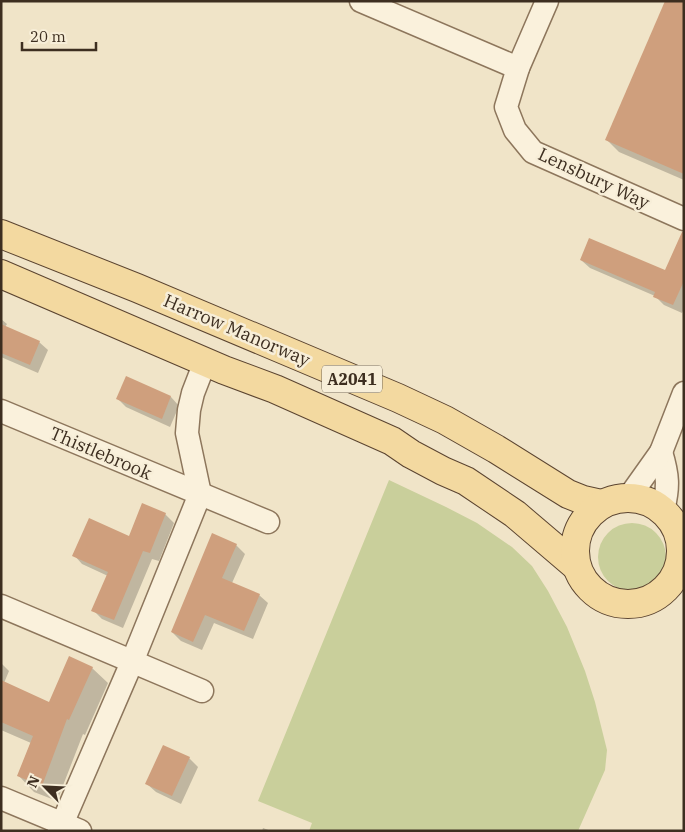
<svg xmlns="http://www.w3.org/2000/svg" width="685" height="832" font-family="'IBM Plex Serif',serif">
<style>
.green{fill:#c9cf9b}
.shadow{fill:#0003}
.building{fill:#cf9f7d}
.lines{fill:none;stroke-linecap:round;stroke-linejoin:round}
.minor-casing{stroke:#8d765c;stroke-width:25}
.primary-casing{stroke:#5b4430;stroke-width:30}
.minor{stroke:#faf1dc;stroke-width:22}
.primary{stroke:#f3d9a0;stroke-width:28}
.labels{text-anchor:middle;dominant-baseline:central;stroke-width:5;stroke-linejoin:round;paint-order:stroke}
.shield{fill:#f7eed8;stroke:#756857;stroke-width:1}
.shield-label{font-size:16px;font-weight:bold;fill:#3d2e20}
.street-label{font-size:18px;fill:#3d2e20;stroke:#f7eed8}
</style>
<rect width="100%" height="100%" fill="#f0e4c8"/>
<g class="green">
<polygon points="389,480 446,507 477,523 512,547 532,566 548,591 567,627 585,671 595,702 607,750 605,770 578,831 309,831 312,823 258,801"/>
<circle cx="632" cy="557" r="34"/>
</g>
<g class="shadow">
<polygon points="684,1 684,180 619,152 606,139"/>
<polygon points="684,256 684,309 682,313 664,305 655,296 590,268 581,260 666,272"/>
<polygon points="1,319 7,324 5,327 39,342 48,350 38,373 1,357"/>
<polygon points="171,397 179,406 170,427 126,407 118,399"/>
<polygon points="165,514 174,523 159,561 152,559 123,628 102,619 93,610 108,576 82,564 74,555 130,538"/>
<polygon points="236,545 245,554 232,583 259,595 268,603 253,639 214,623 202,650 181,641 172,632"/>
<polygon points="1,663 9,671 4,683 50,703 92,668 108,683 85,735 83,734 57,801 34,792 19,776 31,743 1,730"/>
<polygon points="189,758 198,767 181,804 156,792 147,784"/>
<polygon points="263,828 271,831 262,831"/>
</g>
<g class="building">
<polygon points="665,1 684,1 684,174 605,140"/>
<polygon points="682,232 684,232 684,281 673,305 653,297 655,292 580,260 589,238 665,270"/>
<polygon points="1,324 40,341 30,365 1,353"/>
<polygon points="126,376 171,396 162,419 116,399"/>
<polygon points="142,503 166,513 150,553 143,551 114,620 91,611 108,572 72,556 89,518 129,536"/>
<polygon points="212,533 237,544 222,578 260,594 244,631 205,615 193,642 171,632"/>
<polygon points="69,656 93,667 69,720 67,719 42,786 17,776 33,736 1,722 1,680 49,702"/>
<polygon points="163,745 190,757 172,796 145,784"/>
</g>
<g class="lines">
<g class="minor-casing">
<g id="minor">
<polyline points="361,1 518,68"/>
<polyline points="547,1 518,68 506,107 515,130 533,152 684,219"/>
<polyline points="1,411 268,522"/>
<path d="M661,452C668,475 669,487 663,510"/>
<polyline points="629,497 661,452 684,393"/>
<polyline points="1,606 202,691"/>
<polyline points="1,798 80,831"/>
<polyline points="59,831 132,662 200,494 187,433 189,410 193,393 205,362"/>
</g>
</g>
<g class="primary-casing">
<g id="primary">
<polyline points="1,234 137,288 398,398 445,420 496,449 568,494 583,500 601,504"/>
<polyline points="1,274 224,370 275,389 392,441 411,454 443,471 466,481 515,514 576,566"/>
<circle cx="628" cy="551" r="53"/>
</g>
</g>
<use href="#minor" class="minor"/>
<use href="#primary" class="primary"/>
</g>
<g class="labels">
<rect class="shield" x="322" y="365.5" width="60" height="27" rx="4"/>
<g class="shield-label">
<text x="352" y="379">A2041</text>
</g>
<g class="street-label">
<text transform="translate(594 178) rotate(25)">Lensbury Way</text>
<text transform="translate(237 330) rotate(23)">Harrow Manorway</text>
<text transform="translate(101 453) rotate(23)">Thistlebrook</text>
</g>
</g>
<rect width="685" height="832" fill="none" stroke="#3d2e20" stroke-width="5"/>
<g transform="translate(45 787) rotate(294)" stroke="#f7eed8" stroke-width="4" paint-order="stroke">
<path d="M0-4L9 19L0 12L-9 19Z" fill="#3d2e20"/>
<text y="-8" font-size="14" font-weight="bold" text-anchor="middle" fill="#3d2e20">N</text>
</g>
<path d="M22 42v8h74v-8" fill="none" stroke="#3d2e20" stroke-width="2.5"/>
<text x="30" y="42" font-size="15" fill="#3d2e20" stroke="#f7eed8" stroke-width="4" paint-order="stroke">20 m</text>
</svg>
